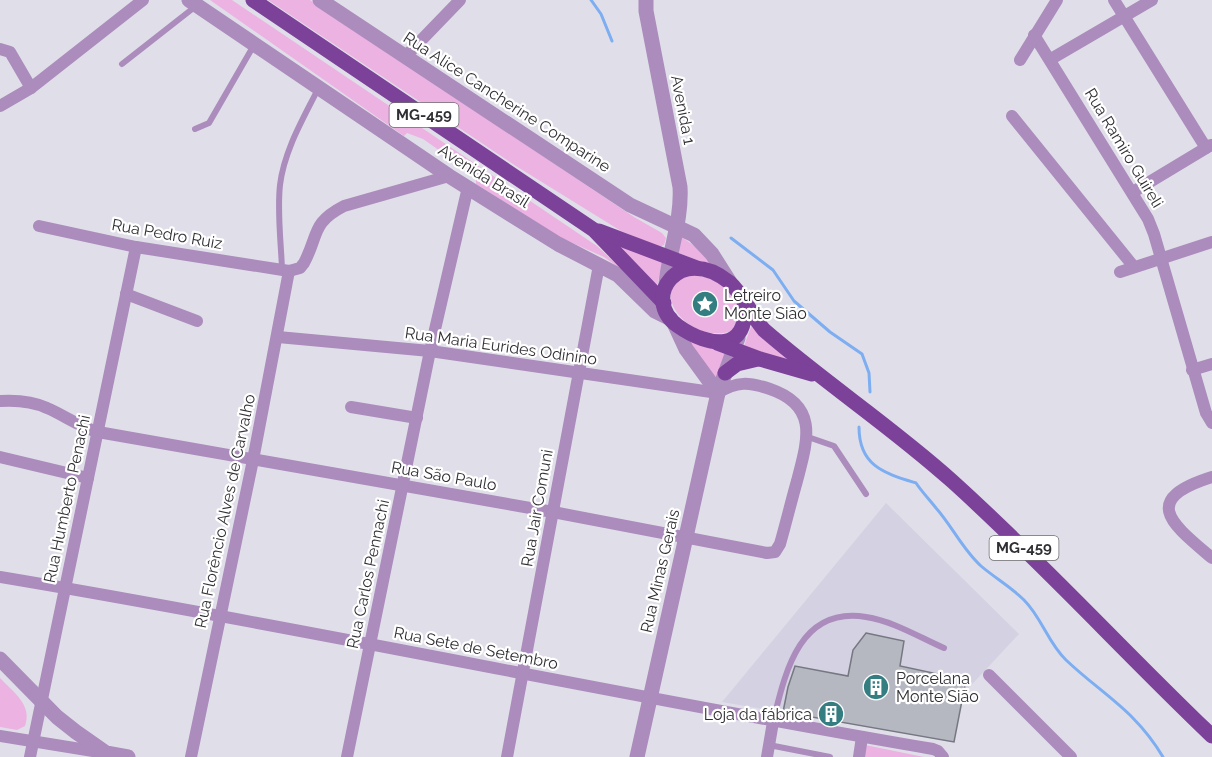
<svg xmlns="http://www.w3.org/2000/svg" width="1212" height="757" font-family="Raleway,sans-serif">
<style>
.built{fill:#d4d1e2}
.green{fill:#ecb2e2}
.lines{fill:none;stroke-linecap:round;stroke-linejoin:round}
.stream{stroke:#7daef1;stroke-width:3}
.building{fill:#b5b7c1;stroke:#767881;stroke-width:1.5}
.service{stroke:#ab8cbc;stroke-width:6}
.minor{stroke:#ab8cbc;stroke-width:12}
.tertiary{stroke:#ab8cbc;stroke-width:15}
.primary{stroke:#7c4199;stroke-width:15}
.labels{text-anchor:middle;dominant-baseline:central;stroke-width:4.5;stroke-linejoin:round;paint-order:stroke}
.shield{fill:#fff;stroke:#6e6d70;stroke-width:1.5}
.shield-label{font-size:15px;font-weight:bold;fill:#302f33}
.street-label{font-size:16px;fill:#302f33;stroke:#fff}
.poi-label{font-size:16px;fill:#302f33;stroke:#fff;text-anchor:start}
</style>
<rect width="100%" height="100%" fill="#e0dfe9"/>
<polygon class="built" points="886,503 1019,634 963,694 954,742 722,702"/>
<g class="green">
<polygon points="210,0 232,0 597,246 625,272 604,257 559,237 476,184 476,176 423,139 407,133 404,136"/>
<polygon points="268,0 310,0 634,217 662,233 666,238 664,245 660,247 655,245 621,231 516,166"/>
<polygon points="680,236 702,251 715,267 676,252"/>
<polygon points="611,239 663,259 657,287"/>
<path d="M692,275C712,276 738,289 738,313C738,319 734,326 732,331C686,346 644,284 692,275Z"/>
<polygon points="752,324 792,362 744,346"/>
<polygon points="685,337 727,353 716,384"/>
<path d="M0,678C13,692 33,705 25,726L17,730L0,727Z"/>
<polygon points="865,745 924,757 863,757"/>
</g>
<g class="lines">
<g class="stream">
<polyline points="591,0 601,14 612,41"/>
<polyline points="731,238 773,270 794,301 830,332 862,354 869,373 870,392"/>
<path d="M859,427C859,466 884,473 916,483C922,492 929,499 936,508C952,526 963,550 981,566C995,578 1011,587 1024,600C1042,618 1048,643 1066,660C1103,695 1135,710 1163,757"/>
</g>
</g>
<polygon class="building" points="866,633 904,641 900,666 966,680 954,742 783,712 788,687 795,666 848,676 853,650"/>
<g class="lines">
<g class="service">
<polyline points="122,64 196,6"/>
<polyline points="195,129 209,123 254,45"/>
<path d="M282,269C281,242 277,212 280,185C284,151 303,119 318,89"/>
<polyline points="808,437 834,446 866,494"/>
<path d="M773,722C785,673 799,606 866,617C893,621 919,637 944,648"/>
<polyline points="769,745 830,757"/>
</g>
<g class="minor">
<polyline points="1114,0 1206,148"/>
<polyline points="1034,35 1148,219 1154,234 1206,413 1212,423"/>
<polyline points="0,49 10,52 31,88"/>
<polyline points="405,57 460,0"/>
<polyline points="1051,59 1152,0"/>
<polyline points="1020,60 1057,0"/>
<polyline points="0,106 31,88 143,0"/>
<polyline points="1012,116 1134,267"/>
<polyline points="1133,192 1211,145"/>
<path d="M39,226L136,247L289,271L300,268L304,263C319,235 311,223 344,206L449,176"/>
<polyline points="1120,272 1212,242"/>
<polyline points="126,294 197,321"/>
<polyline points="1192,370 1212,364"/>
<path d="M0,401C16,400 32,401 47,408C64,415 79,427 98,432L553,512L767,553L775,552L780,544C786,523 791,502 797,481C807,442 820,406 770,389C749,382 737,381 718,393L430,351L278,337"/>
<polyline points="351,407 417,418"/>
<polyline points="0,457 88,478"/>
<path d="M1212,477C1139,500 1172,524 1212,558"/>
<path d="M0,577C312,629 621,696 933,749L938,751L943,757"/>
<polyline points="989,675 1071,757"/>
<polyline points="0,736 105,753"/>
<polyline points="30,757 136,247"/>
<polyline points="191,757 253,460 289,271"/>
<polyline points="347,757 430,351 468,187"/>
<polyline points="507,757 599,265"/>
<polyline points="767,757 773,722"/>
<polyline points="859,757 862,737"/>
</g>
<g class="tertiary">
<polyline points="189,0 449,176 558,244 618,275 655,311 671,319"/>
<polyline points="320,0 630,205 694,235 712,254 731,284"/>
<path d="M646,0V11L680,187C682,221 669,251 666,284"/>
<polyline points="674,323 686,349 718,393"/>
<polyline points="0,659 57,717 76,732 106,753 128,757"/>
<polyline points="637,757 718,393 738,338"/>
</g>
<g class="primary">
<polyline points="253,0 594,230 664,303"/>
<polyline points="599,231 697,268"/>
<path d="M744,302C750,353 709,348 678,326C640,299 679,242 729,282C744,295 751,315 764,330C825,383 892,427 952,481C1042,562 1124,652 1212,736"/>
<polyline points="717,343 760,359 812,374"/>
<polyline points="725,373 737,364 758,359"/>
</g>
</g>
<defs>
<g id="sight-disc" transform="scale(1.35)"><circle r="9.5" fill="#347d81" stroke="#fff"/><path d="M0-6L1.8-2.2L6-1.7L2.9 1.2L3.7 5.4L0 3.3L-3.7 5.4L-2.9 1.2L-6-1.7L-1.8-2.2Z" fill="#fff"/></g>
<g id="building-disc" transform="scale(1.35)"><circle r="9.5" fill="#347d81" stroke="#fff"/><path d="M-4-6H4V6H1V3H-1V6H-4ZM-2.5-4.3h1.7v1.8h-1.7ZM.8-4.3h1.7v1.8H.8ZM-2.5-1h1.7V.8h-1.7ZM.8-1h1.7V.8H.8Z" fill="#fff"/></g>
</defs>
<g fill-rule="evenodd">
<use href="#sight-disc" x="705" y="304"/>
<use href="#building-disc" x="876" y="687"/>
<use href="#building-disc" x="831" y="714"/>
</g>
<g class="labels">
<g class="shield">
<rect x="389.5" y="103" width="69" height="24" rx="4.5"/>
<rect x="989.5" y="536" width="69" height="24" rx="4.5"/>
</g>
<g class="shield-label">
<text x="424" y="115">MG-459</text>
<text x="1024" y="548">MG-459</text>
</g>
<g class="street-label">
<text transform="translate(507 102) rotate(33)">Rua Alice Cancherine Comparine</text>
<text transform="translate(683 110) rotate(79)">Avenida 1</text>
<text transform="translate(1124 148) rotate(59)">Rua Ramiro Guireli</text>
<text transform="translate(484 176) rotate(32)">Avenida Brasil</text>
<text transform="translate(167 234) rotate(10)">Rua Pedro Ruiz</text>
<text transform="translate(501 346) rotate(8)">Rua Maria Eurides Odinino</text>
<text transform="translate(444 476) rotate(10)">Rua São Paulo</text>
<text transform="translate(67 499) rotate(-78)">Rua Humberto Penachi</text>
<text transform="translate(537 508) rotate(-80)">Rua Jair Comuni</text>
<text transform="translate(225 511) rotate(-78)">Rua Florêncio Alves de Carvalho</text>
<text transform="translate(660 571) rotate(-77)">Rua Minas Gerais</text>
<text transform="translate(368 574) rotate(-78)">Rua Carlos Pennachi</text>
<text transform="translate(476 648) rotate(11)">Rua Sete de Setembro</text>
</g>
<g class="poi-label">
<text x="724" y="295">Letreiro<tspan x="724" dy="18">Monte Sião</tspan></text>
<text x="896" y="678">Porcelana<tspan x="896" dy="18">Monte Sião</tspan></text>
<text x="812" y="714" text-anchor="end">Loja da fábrica</text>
</g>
</g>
</svg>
